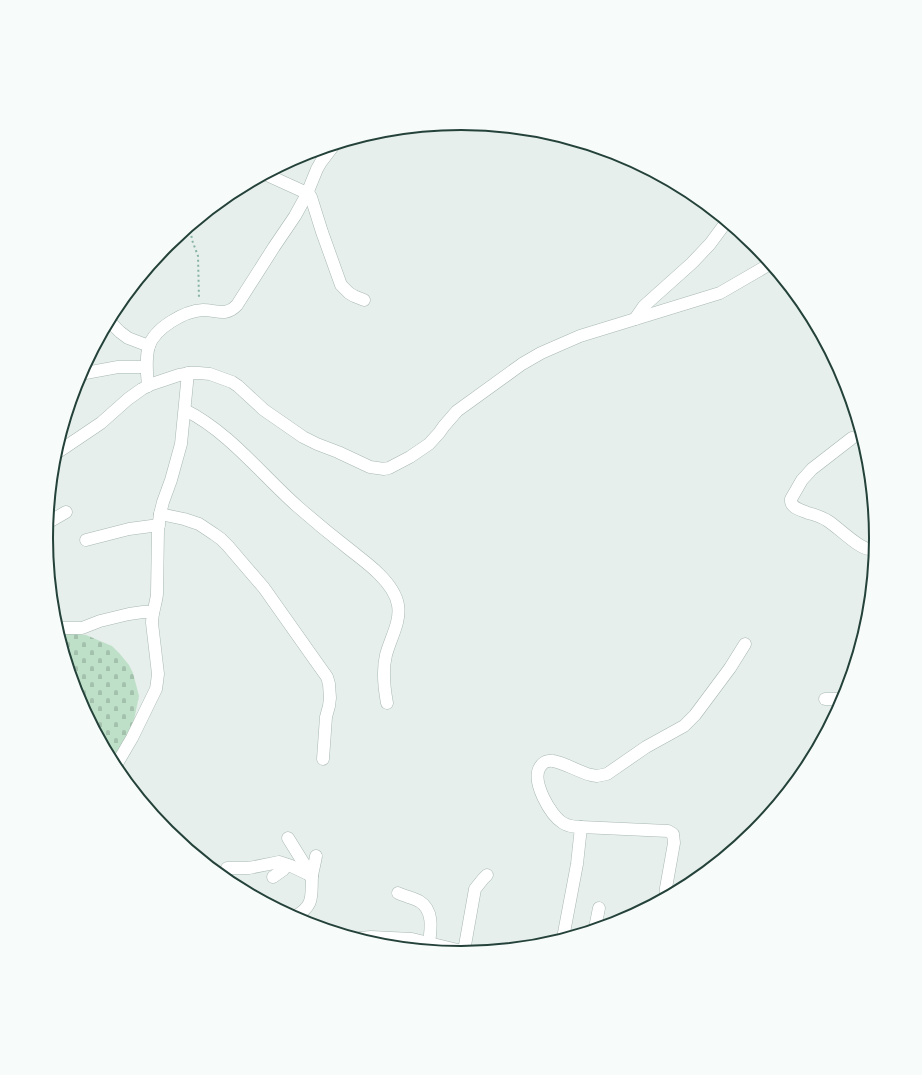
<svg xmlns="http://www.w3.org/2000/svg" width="922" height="1075" font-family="'Source Sans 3',sans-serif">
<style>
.cemetery{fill:url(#cemetery-stones)}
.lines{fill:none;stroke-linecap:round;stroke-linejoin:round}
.minor-casing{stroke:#a8b8b2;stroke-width:13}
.path{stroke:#86b3a5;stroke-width:2;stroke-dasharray:2 3;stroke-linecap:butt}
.minor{stroke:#fff;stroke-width:12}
.rim{fill:none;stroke:#24423a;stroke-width:2}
</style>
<defs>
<pattern id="cemetery-stones" width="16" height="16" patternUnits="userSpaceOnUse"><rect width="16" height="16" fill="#bfe0c8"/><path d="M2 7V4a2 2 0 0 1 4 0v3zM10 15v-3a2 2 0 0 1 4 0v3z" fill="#a4c1ad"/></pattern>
</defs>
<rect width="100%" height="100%" fill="#e6efeb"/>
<polygon class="cemetery" points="58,633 86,635 112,646 120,654 129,665 133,673 139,696 134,720 126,738 112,761 78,696"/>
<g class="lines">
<g class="minor-casing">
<g id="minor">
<polyline points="265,174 309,194 311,197 322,232 341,285 349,293 354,296 364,300"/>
<polyline points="635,319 644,306 692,263 710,244 727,221"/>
<polyline points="109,321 120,332 128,338 149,346"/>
<polyline points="80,374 118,367 146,367"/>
<path d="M148,386C147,373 145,359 149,346C155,328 184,311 203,310C217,310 226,317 237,305L274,247L295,216L306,196L317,169L321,162L334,145"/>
<path d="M185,410C229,432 261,474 297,506C314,521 331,535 349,549C359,557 370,565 379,574C387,582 396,593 398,605C401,622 390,639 386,655C382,671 384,687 387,703"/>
<path d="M852,438L812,469L802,480L791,499C790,508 801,510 808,513C816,515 822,517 828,521C839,528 858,548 869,549C873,549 873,549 875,547"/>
<polyline points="55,454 101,423 128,399 142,389 152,384 179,375 191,373 199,373 210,374 232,382 238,386 264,410 303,437 317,444 338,452 370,467 384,469 389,468 410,457 429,444 439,433 444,426 457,411 522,364 541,353 580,336 720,293 770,264"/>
<polyline points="160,514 184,519 199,524 214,534 221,539 228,546 264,588 317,663 327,677 329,684 330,698 329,706 326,717 323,759"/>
<polyline points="47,523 66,512"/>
<polyline points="86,540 129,529 159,525"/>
<polyline points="57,628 82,628 100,621 129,614 143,612 153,612"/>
<polyline points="825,699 843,699"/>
<path d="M115,767L132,738L156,689L157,682L158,674L152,623C152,613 156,604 157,594L158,530L160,514L163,502L171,480L181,444L188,373"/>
<polyline points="288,838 306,867 308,874"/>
<polyline points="227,868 249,868 279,862 291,866 312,876"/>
<polyline points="273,877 283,870 287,865"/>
<path d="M398,893C404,896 413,898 419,901C434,910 431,929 429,943"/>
<path d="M666,896V888L674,843L673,834L668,831L581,827C576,827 568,826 563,823C550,815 531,781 540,767C543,762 548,760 553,761C565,763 579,772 591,775L597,776L607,774L646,747L684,726L695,715L730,668L745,644"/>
<path d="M294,917C315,906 311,896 312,876C313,869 315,863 316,856"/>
<polyline points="595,928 599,908"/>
<polyline points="360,938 371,937 412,939 466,952"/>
<polyline points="563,938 577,864 581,827"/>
<polyline points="464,951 475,889 483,879 487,875"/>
</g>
</g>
<polyline class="path" points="190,226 192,240 198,256 199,299"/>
<use href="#minor" class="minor"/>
</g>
<path d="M0 0H922V1075H0ZM53 538a408 408 0 1 1 816 0a408 408 0 1 1-816 0Z" fill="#f7fbf9" fill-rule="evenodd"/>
<path class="rim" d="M53 538a408 408 0 1 1 816 0a408 408 0 1 1-816 0Z"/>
</svg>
